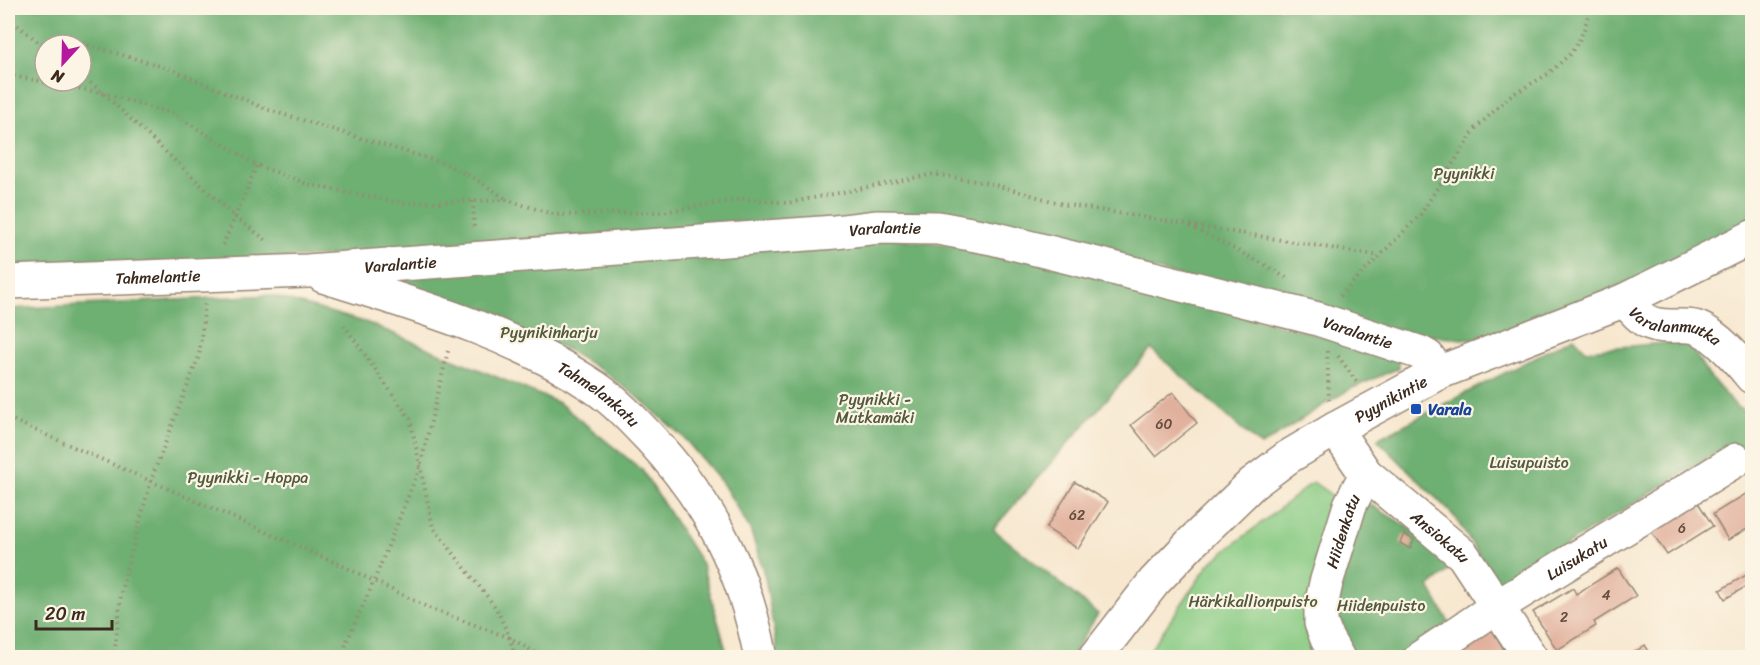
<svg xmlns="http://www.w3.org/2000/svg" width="1760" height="665" font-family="Sriracha,sans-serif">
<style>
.green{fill:#89cb84;stroke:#627a51;stroke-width:1.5}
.forest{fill:#6eaf72;stroke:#546c48;stroke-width:1.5;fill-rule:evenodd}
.building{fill:#e1b09c}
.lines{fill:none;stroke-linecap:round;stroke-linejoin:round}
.minor-casing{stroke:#998876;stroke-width:36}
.path{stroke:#998876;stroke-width:4;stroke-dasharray:1.5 4.5;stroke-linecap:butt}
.minor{stroke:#fff;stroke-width:33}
.transit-dot{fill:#1a4fb4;stroke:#fcf5e5;stroke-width:2}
.labels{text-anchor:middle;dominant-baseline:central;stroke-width:4.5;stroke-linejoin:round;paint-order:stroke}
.number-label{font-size:14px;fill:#644c3e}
.park-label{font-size:16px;fill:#525a3d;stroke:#fcf5e5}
.street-label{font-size:16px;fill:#3b2a1e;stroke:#fcf5e5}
.transit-label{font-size:16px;font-weight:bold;fill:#164399;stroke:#fcf5e5;text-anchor:start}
</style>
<rect width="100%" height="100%" fill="#fcf5e5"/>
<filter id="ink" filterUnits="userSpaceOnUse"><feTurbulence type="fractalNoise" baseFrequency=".0167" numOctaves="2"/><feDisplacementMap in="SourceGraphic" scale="12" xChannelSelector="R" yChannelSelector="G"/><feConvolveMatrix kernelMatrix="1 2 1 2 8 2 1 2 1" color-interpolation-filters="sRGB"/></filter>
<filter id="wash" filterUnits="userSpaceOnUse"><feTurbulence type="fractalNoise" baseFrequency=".008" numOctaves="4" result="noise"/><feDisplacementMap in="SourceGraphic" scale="24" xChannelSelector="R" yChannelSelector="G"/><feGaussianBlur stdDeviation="1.35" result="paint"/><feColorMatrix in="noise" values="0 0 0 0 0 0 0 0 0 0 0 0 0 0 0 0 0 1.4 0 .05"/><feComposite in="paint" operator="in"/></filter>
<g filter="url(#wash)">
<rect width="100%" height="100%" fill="#f7e7cf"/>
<polygon class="green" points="1313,482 1330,494 1334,504 1325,657 1147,658 1150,650 1209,564"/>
<g class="forest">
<path d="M8,8H1752V222L1705,248L1514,331L1474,340L1432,336L1389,329L938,215L324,256L8,271ZM45,45H81V81H45Z"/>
<polygon points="890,238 990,249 1398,356 1399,368 1350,389 1320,407 1261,446 1151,349 993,529 1098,614 1071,657 778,657 765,577 750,529 723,484 683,437 640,399 604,372 564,348 409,289 404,282 409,273"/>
<polygon points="269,295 368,323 559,403 642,470 702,564 728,657 8,657 8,309"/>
<polygon points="1574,337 1586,350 1687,341 1709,376 1738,408 1752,414 1752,468 1732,443 1499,586 1454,516 1377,439"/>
<polygon points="1369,504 1425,537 1454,566 1429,587 1451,626 1398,657 1349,657 1337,637 1334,585 1356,509"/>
</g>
<g id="blocks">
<g class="building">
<polygon points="1173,392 1197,423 1156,456 1131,425"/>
<polygon points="1075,482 1108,502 1078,549 1046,528"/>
<polygon points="1752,490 1752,526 1728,540 1713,514"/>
<polygon points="1697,501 1713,526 1667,555 1651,531"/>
<polygon points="1404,534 1414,540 1410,549 1400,543"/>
<polygon points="1618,568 1636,596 1594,622 1596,626 1557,650 1533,612 1573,588 1576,594"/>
<polygon points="1748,574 1752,583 1725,599 1720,590"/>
<polygon points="1491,628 1509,658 1443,658"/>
<polygon points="1645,645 1653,658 1626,658"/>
</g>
</g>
</g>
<g filter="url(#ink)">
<use href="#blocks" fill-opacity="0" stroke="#998876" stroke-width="1.5"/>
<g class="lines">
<g class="minor-casing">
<g id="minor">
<path id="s1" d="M323,276C416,305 515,333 596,388C616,402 633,420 650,438C711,504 744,569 761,658"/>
<path id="s2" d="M8,282L307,271L835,232L878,227L938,228L992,238L1318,319L1421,353L1428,357L1438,373"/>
<path id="s3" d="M1625,300C1641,320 1648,327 1675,326C1682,326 1691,325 1698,328C1718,336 1739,361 1752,377"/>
<path id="s4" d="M1335,429L1366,474L1463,555L1531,658"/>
<path id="s5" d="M1095,658L1154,582L1193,541L1252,484L1288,457L1335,429L1438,373L1625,300L1752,237"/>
<path id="s6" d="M1338,658L1327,639L1321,623V606L1326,583L1350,505L1366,474"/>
<path id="s7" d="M1420,658L1498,606L1736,460"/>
</g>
</g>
<g class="path">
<polyline points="8,18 45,47"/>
<polyline points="41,44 71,40 167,68 269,110 446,164 476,179 506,199"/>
<polyline points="8,75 103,93 173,114 257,165 307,184 401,203 507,200 556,215 663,212 743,199 788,203 934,174 988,183 1063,204 1379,256"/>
<polyline points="81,75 103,93 235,217 269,242"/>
<polyline points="473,201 474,229"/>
<polyline points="1190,226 1265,265 1289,280"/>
<polyline points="223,245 257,165"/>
<polyline points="1340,296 1420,215 1476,128 1510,96 1548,74 1570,54 1579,41 1585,27 1590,8"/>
<polyline points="344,325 410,419 433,527 496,608 510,638 515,658"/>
<polyline points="1327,351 1329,400"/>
<polyline points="1338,356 1358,384"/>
<polyline points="8,418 345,567 429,608 510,638 545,658"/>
<polyline points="114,658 122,587 151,480 199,356 205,303"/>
<polyline points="343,658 346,643 374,581 420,467 449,347"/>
</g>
<use href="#minor" class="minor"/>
</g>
</g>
<rect class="transit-dot" x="1410" y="403" width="12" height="12" rx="3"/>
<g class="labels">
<g class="number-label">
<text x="1164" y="424">60</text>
<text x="1077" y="515">62</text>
<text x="1682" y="528">6</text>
<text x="1606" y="595">4</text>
<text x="1564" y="617">2</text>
</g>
<g class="park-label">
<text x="1464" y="173">Pyynikki</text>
<text x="549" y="332">Pyynikinharju</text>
<text x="875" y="399">Pyynikki -<tspan x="875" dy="18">Mutkamäki</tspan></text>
<text x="1529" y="462">Luisupuisto</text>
<text x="248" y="477">Pyynikki - Hoppa</text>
<text x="1253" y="601">Härkikallionpuisto</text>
<text x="1381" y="605">Hiidenpuisto</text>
</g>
<g class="street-label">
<text stroke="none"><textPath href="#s2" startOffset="879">Varalantie</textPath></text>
<text stroke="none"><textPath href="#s2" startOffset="393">Varalantie</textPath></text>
<text stroke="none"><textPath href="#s2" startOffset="150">Tahmelantie</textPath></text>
<text stroke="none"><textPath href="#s3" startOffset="60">Varalanmutka</textPath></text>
<text stroke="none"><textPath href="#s2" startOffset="1365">Varalantie</textPath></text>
<text stroke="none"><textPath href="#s1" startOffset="302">Tahmelankatu</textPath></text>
<text stroke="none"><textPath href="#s5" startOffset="398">Pyynikintie</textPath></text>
<text stroke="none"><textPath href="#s6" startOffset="134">Hiidenkatu</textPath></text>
<text stroke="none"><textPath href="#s4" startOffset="152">Ansiokatu</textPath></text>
<text stroke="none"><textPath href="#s7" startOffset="186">Luisukatu</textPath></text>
</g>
<g class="transit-label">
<text x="1428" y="409">Varala</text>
</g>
</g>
<rect width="1760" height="665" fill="none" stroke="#fcf5e5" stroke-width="30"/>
<g transform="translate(63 63) rotate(202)"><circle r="28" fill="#fcf5e5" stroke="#afa495" stroke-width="1.5"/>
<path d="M0-4.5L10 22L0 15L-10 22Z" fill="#b5179e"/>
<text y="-9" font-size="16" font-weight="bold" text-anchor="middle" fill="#3b2a1e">N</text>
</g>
<path d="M36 620v9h76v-9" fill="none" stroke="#3b2a1e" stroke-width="3"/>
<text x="45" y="620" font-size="18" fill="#3b2a1e" stroke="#fcf5e5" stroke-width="4.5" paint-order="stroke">20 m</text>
</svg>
